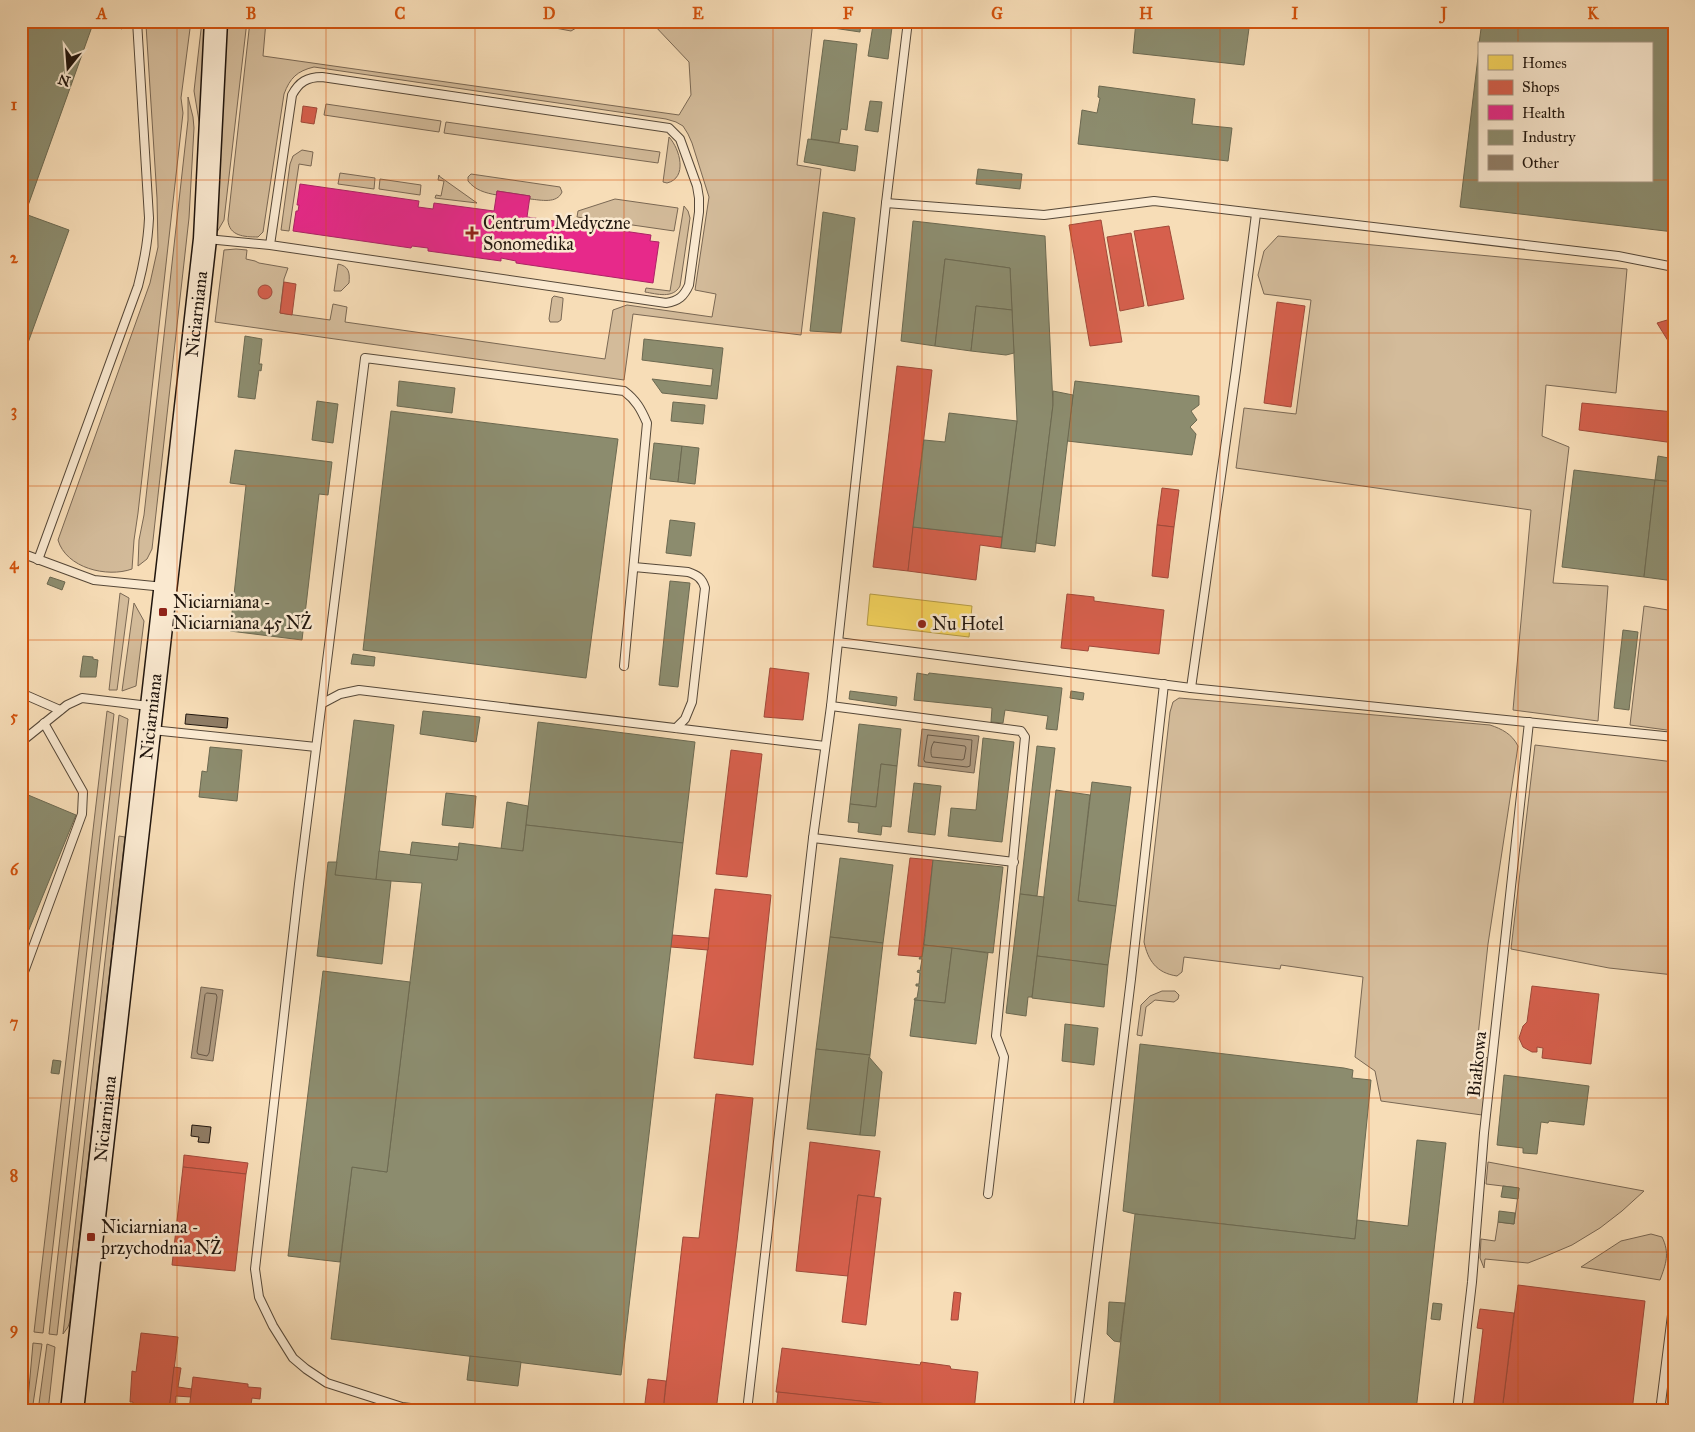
<svg xmlns="http://www.w3.org/2000/svg" width="1695" height="1432" font-family="'IM FELL Great Primer',serif">
<style>
.green{fill:#d3bb9a;stroke:#7a6854}
.water{fill:#ae997e;stroke:#766551}
.homes{fill:#f6d55c;stroke:#b69c45}
.shops{fill:#d6604d;stroke:#a04a3a}
.health{fill:#e7298a;stroke:#ac2365}
.industry{fill:#8c8c6e;stroke:#6c6951}
.lines{fill:none;stroke-linecap:round;stroke-linejoin:round}
.shore{stroke:#685846;stroke-width:1}
.building{fill:#907d66;stroke:#21160e}
.lane-casing{stroke:#564838;stroke-width:10}
.secondary-casing{stroke:#21160e;stroke-width:25}
.lane{stroke:#fae9d0;stroke-width:8}
.secondary{stroke:#fae9d0;stroke-width:22}
.grid{fill:none;stroke:#d4520c;stroke-width:1;stroke-opacity:0.55}
.poi-dot{fill:#8f2418;stroke:#fae9d0;stroke-width:2}
.labels{text-anchor:middle;dominant-baseline:central;stroke-width:5;stroke-linejoin:round;paint-order:stroke}
.poi-label{font-size:18px;fill:#21160e;stroke:#fae9d0;text-anchor:start}
.street-label{font-size:18px;fill:#21160e;stroke:#fae9d0}
.neatline{fill:none;stroke:#d4520c;stroke-width:2}
.grid-label{font-size:16px;text-anchor:middle;font-weight:bold;fill:#d4520c}
</style>
<rect width="100%" height="100%" fill="#f7ddb7"/>
<filter id="stains"><feTurbulence type="fractalNoise" baseFrequency=".004" numOctaves="4"/><feColorMatrix values="0 0 0 0 .2 0 0 0 0 .09 0 0 0 0 .02 0 0 0 .5 -.17"/></filter>
<radialGradient id="worn" r=".72"><stop offset=".6" stop-color="#630" stop-opacity="0"/><stop offset="1" stop-color="#630" stop-opacity=".3"/></radialGradient>
<g class="green">
<path d="M147,21H191L181,98L183,113L138,513L134,540L132,569C107,578 66,568 58,540L150,283L158,247L157,198L146,25Z"/>
<polygon points="202,21 205,21 200,127 194,91"/>
<polygon points="226,21 247,21 224,220 217,232 224,42"/>
<path d="M250,21H266L263,56L679,115L691,95L689,62L653,24L648,21H813L797,165L821,169L801,335L633,314L624,380L215,322L224,250L236,249L247,250L246,259L255,261L259,263L288,268L284,279L280,313L330,320L333,304L347,307L345,322L605,359L613,310L627,305L712,317L716,294L695,290L709,197L692,143L688,134L683,126L676,122L666,119L314,67C297,71 290,78 284,94L263,232L258,237C244,237 229,236 228,220Z"/>
<polygon points="548,21 588,21 571,31 550,27"/>
<polygon points="188,97 193,117 194,128 189,218 152,549 147,559 138,566 139,540 144,515 188,120"/>
<polygon points="326,104 441,121 439,132 324,115"/>
<polygon points="446,122 660,152 658,163 444,133"/>
<path d="M669,137C680,149 688,178 667,183L663,182Z"/>
<polygon points="302,150 313,152 311,166 299,164 289,231 281,230 290,164 293,156"/>
<polygon points="340,173 375,178 374,189 338,184"/>
<path d="M471,174L560,187L562,192C557,204 541,200 530,199V196L497,191V195C485,193 475,190 468,181V177Z"/>
<polygon points="439,175 439,176 477,203 435,198 436,195 441,196 444,181 438,180"/>
<polygon points="380,179 421,185 420,195 379,189"/>
<polygon points="615,199 678,208 674,231 577,217 578,211"/>
<path d="M684,206L688,211L690,218L680,286C673,299 657,294 645,292L646,288L670,291Z"/>
<polygon points="1278,236 1627,269 1616,393 1546,385 1542,436 1569,447 1553,583 1608,586 1598,721 1513,710 1531,510 1236,468 1244,408 1296,414 1311,300 1264,294 1258,275 1264,251"/>
<path d="M338,264C349,266 350,273 349,283L341,291H334Z"/>
<polygon points="554,296 563,298 563,300 561,320 558,322 550,322 549,319 552,298"/>
<polygon points="120,593 129,598 117,690 109,690"/>
<polygon points="134,603 144,621 136,686 122,691"/>
<polygon points="1644,606 1674,611 1674,731 1630,725"/>
<path d="M1179,698L1490,725C1502,729 1512,734 1518,746L1488,944L1476,1054L1488,1058L1482,1115L1381,1101L1375,1071L1355,1057L1363,977L1281,965L1280,969L1184,957L1182,972L1177,976C1156,973 1148,960 1144,942L1170,712L1173,702Z"/>
<polygon points="107,711 114,714 43,1333 34,1332"/>
<polygon points="119,715 128,719 57,1335 49,1334"/>
<polygon points="1535,745 1674,762 1674,975 1609,968 1511,949"/>
<polygon points="119,836 125,837 70,1321 68,1327 63,1334"/>
<polygon points="1162,991 1175,991 1179,995 1178,999 1174,1002 1155,1000 1146,1007 1142,1036 1137,1035 1141,1005 1150,996"/>
<polygon points="1488,1162 1644,1191 1622,1211 1600,1228 1572,1245 1546,1256 1528,1263 1485,1259 1484,1268 1480,1258 1481,1239 1495,1241 1498,1222 1514,1224 1519,1188 1486,1184"/>
<path d="M1651,1234L1662,1237C1670,1253 1666,1264 1660,1280L1581,1267L1621,1241Z"/>
<polygon points="33,1343 42,1344 32,1411 27,1411"/>
<polygon points="47,1344 55,1347 48,1411 38,1411"/>
</g>
<g class="water">
<polygon points="922,729 979,736 974,773 918,766"/>
<polygon points="201,987 223,990 213,1061 191,1058"/>
</g>
<polygon class="homes" points="870,594 972,606 969,637 867,625"/>
<g class="shops">
<polygon points="303,106 317,108 314,124 301,122"/>
<polygon points="1101,220 1122,342 1090,346 1069,225"/>
<polygon points="1169,226 1184,299 1148,306 1134,231"/>
<polygon points="1131,233 1144,306 1120,311 1107,237"/>
<polygon points="284,282 296,284 292,315 280,313"/>
<circle cx="265" cy="292" r="7"/>
<polygon points="1277,302 1305,306 1291,407 1264,403"/>
<polygon points="1674,318 1674,399 1673,399 1670,344 1657,323"/>
<polygon points="897,366 932,370 908,571 873,567"/>
<polygon points="1582,403 1674,412 1674,443 1579,430"/>
<polygon points="1162,488 1179,490 1174,527 1157,525"/>
<polygon points="1157,525 1174,527 1168,578 1152,576"/>
<polygon points="913,527 1002,537 1001,548 980,545 976,580 908,571"/>
<polygon points="1067,594 1094,597 1094,601 1164,610 1159,654 1089,646 1088,651 1061,648"/>
<polygon points="770,668 809,673 803,720 764,717"/>
<polygon points="731,750 762,754 747,877 716,874"/>
<polygon points="910,858 933,860 922,957 898,955"/>
<polygon points="715,889 771,895 753,1065 694,1058"/>
<polygon points="672,935 709,938 708,950 671,947"/>
<polygon points="1532,986 1599,994 1591,1064 1542,1058 1543,1048 1537,1047 1537,1052 1532,1052 1523,1047 1519,1038 1523,1026 1527,1022"/>
<polygon points="716,1094 753,1098 737,1241 716,1411 663,1411 683,1237 699,1238"/>
<polygon points="810,1142 880,1151 874,1197 858,1195 848,1276 796,1271"/>
<polygon points="184,1155 248,1163 246,1174 183,1167"/>
<polygon points="183,1167 246,1174 235,1271 172,1265"/>
<polygon points="858,1195 881,1198 866,1325 842,1322"/>
<polygon points="1518,1285 1645,1301 1632,1411 1502,1411"/>
<polygon points="954,1292 961,1293 958,1320 951,1320"/>
<polygon points="1480,1309 1514,1313 1502,1411 1473,1411 1483,1329 1477,1328"/>
<polygon points="141,1333 178,1337 169,1411 132,1411 133,1402 130,1402 132,1371 136,1372"/>
<polygon points="782,1348 920,1365 921,1362 950,1366 951,1369 978,1372 974,1411 952,1411 776,1392"/>
<polygon points="174,1367 181,1368 178,1387 192,1389 191,1397 176,1396 175,1411 169,1411"/>
<polygon points="193,1377 248,1384 248,1387 261,1388 260,1399 252,1398 251,1405 245,1404 244,1411 189,1410"/>
<polygon points="648,1379 666,1381 663,1411 644,1411"/>
<polygon points="778,1392 952,1411 776,1411"/>
</g>
<polygon class="health" points="300,184 419,201 418,207 433,209 434,203 494,211 497,191 530,196 527,217 651,235 650,241 659,242 653,283 516,263 516,261 501,258 501,261 428,251 428,248 412,246 411,248 293,231 296,211 298,211 299,205 297,205"/>
<g class="industry">
<polygon points="21,21 94,21 25,214 69,230 21,362"/>
<polygon points="101,21 115,21 123,25 122,29"/>
<polygon points="834,21 861,21 860,32 833,28"/>
<polygon points="1136,21 1250,21 1244,65 1133,53"/>
<polygon points="1482,21 1674,21 1674,232 1460,207 1479,49 1479,181 1651,181 1651,44 1479,44"/>
<polygon points="873,25 892,27 888,59 868,56"/>
<polygon points="824,40 857,44 847,130 841,129 839,143 811,139"/>
<polygon points="1099,86 1195,99 1192,124 1232,128 1228,161 1078,144 1082,110 1097,113 1100,98 1098,97"/>
<polygon points="870,101 882,102 878,132 865,130"/>
<polygon points="808,139 858,146 855,171 804,162"/>
<polygon points="978,169 1022,174 1020,189 976,184"/>
<polygon points="823,212 855,218 841,333 810,331"/>
<polygon points="913,221 1045,236 1053,405 1035,552 1001,548 1017,421 1010,268 945,259 935,346 901,341"/>
<polygon points="945,259 1010,268 1012,310 976,306 971,351 935,346"/>
<polygon points="976,306 1012,310 1014,353 1006,355 971,351"/>
<polygon points="245,336 262,339 259,364 262,364 261,371 259,370 255,399 238,397"/>
<polygon points="644,339 723,348 717,399 662,393 652,379 711,386 713,369 642,360"/>
<polygon points="399,381 455,388 452,413 397,406"/>
<polygon points="1075,381 1199,396 1199,405 1191,411 1197,420 1190,427 1196,434 1192,455 1067,441"/>
<polygon points="1053,391 1073,395 1055,546 1036,543 1053,405"/>
<polygon points="317,401 338,404 333,443 312,440"/>
<polygon points="673,402 705,405 703,424 671,421"/>
<polygon points="391,411 618,439 586,678 363,650"/>
<polygon points="949,413 1017,421 1002,537 913,527 924,440 945,442"/>
<polygon points="654,443 682,446 678,482 650,479"/>
<polygon points="682,446 699,448 695,484 678,482"/>
<polygon points="235,450 332,462 328,495 319,494 302,640 230,631 246,485 230,483"/>
<polygon points="1658,456 1674,459 1674,482 1655,480"/>
<polygon points="1574,470 1655,480 1644,577 1562,567"/>
<polygon points="1655,480 1674,482 1674,581 1644,577"/>
<polygon points="670,520 695,523 691,556 666,553"/>
<polygon points="50,577 65,582 62,590 47,584"/>
<polygon points="670,581 690,583 678,687 659,685"/>
<polygon points="1623,630 1638,632 1629,710 1614,708"/>
<polygon points="353,654 375,657 374,666 351,664"/>
<polygon points="83,656 93,657 93,659 98,660 96,677 80,677"/>
<polygon points="917,673 928,675 929,673 1062,688 1057,730 1046,729 1048,716 1005,710 1003,723 991,722 992,708 914,700"/>
<polygon points="850,691 897,697 896,706 849,699"/>
<polygon points="1071,691 1084,693 1083,700 1070,698"/>
<polygon points="423,711 480,717 476,742 420,734"/>
<polygon points="354,720 394,725 376,880 335,875"/>
<polygon points="538,722 695,742 683,843 526,825"/>
<polygon points="859,724 901,729 897,766 881,764 876,807 850,804"/>
<polygon points="983,738 1014,742 1002,842 948,836 951,808 976,810"/>
<polygon points="1037,746 1055,748 1037,896 1020,894"/>
<polygon points="210,747 242,750 237,801 199,797 202,771 207,772"/>
<polygon points="881,764 897,766 891,827 882,826 881,835 858,832 859,823 848,822 850,804 876,807"/>
<polygon points="1092,782 1131,787 1116,906 1078,901"/>
<polygon points="914,783 941,786 935,835 908,832"/>
<polygon points="1056,790 1090,795 1078,901 1116,906 1108,965 1037,956"/>
<polygon points="21,792 76,815 21,949"/>
<polygon points="446,793 476,796 473,828 442,825"/>
<polygon points="507,802 528,806 523,851 501,849"/>
<polygon points="526,825 683,843 621,1375 331,1339 352,1167 387,1172 422,883 376,880 379,851 457,860 459,843 523,851"/>
<polygon points="412,842 459,847 457,860 410,855"/>
<polygon points="840,858 893,865 883,943 830,937"/>
<polygon points="933,860 1003,867 993,953 924,945"/>
<polygon points="328,862 337,862 335,875 391,881 382,964 317,956"/>
<polygon points="1020,894 1044,897 1032,997 1028,997 1026,1016 1006,1013"/>
<polygon points="830,937 883,943 870,1055 816,1049"/>
<polygon points="924,945 952,948 945,1003 914,1000 915,998 917,998 919,986 916,986 916,984 919,984 920,973 917,972 918,970 920,971 922,959 919,959 920,957 922,957"/>
<polygon points="952,948 988,953 976,1044 910,1036 915,1000 945,1003"/>
<polygon points="1037,956 1108,965 1104,1007 1032,998"/>
<polygon points="323,971 410,982 387,1172 352,1167 340,1262 288,1256"/>
<polygon points="1065,1024 1098,1028 1094,1065 1062,1061"/>
<polygon points="1140,1044 1344,1068 1353,1070 1352,1078 1371,1080 1355,1239 1135,1214 1123,1211"/>
<polygon points="816,1049 870,1055 860,1135 807,1129"/>
<polygon points="869,1057 882,1072 875,1136 860,1135"/>
<polygon points="53,1060 61,1061 59,1074 51,1073"/>
<polygon points="1504,1075 1589,1086 1584,1125 1549,1121 1548,1123 1541,1122 1537,1154 1523,1153 1523,1148 1497,1145"/>
<polygon points="1417,1140 1446,1143 1416,1411 1113,1411 1135,1214 1355,1239 1357,1220 1408,1226"/>
<polygon points="1503,1186 1519,1188 1518,1199 1501,1197"/>
<polygon points="1499,1211 1515,1213 1514,1224 1498,1222"/>
<polygon points="1109,1302 1125,1303 1120,1342 1114,1341 1107,1334"/>
<polygon points="1433,1303 1442,1304 1440,1320 1431,1319"/>
<polygon points="470,1356 521,1362 518,1386 467,1380"/>
<polygon points="294,1404 349,1411 293,1411"/>
</g>
<g class="lines">
<g class="shore">
<polygon points="928,735 972,740 970,766 967,767 925,762 924,760"/>
<path d="M934,742L965,746L966,748L964,759L962,760L932,757C930,753 931,745 934,742Z"/>
<polygon points="207,993 216,994 217,997 209,1053 207,1056 198,1054 197,1052 205,995"/>
</g>
</g>
<g class="building">
<polygon points="186,714 228,718 227,728 185,724"/>
<polygon points="192,1125 211,1127 209,1143 198,1142 199,1137 191,1136"/>
</g>
<g class="lines">
<g class="lane-casing">
<g id="lane">
<polyline points="886,203 1044,215 1154,201 1618,256 1674,267"/>
<path d="M207,239L270,245L666,303C679,301 684,296 689,285L699,212V198L697,186L680,139L669,128L322,77C307,77 299,82 292,95L270,245"/>
<polyline points="21,553 94,580 164,587"/>
<path d="M38,560L138,286C144,263 148,242 149,218L137,21"/>
<path d="M634,567L688,572C697,575 702,578 705,588L692,702L685,719L676,728"/>
<polyline points="838,642 1191,688 1674,737"/>
<polyline points="1191,688 1236,370 1256,214"/>
<polyline points="21,693 60,710"/>
<polyline points="323,703 340,694 359,690 825,746"/>
<polyline points="831,706 1021,731 1025,737 996,1036 1004,1057 988,1194"/>
<polyline points="152,730 316,747"/>
<polyline points="21,742 67,705 82,698 149,706"/>
<polyline points="813,838 1014,862"/>
<polyline points="21,980 82,814 83,792 44,723"/>
<path d="M436,1411L402,1407L327,1383L306,1369L293,1358L273,1326L259,1297L255,1269L299,884L365,358L624,391C636,400 641,409 647,423L624,666"/>
<polyline points="747,1411 813,838 831,706 886,203 908,21"/>
<polyline points="1078,1411 1131,979 1164,684"/>
<polyline points="1457,1411 1472,1282 1484,1133 1529,722"/>
<polyline points="1660,1411 1674,1299"/>
</g>
</g>
<g class="secondary-casing">
<g id="secondary">
<path id="s1" d="M72,1411L205,239L216,21"/>
</g>
</g>
<use href="#lane" class="lane"/>
<use href="#secondary" class="secondary"/>
</g>
<path class="grid" d="M177,21V1411M326,21V1411M475,21V1411M624,21V1411M773,21V1411M922,21V1411M1071,21V1411M1220,21V1411M1369,21V1411M1518,21V44M21,180H1479M1651,180H1674M1518,181V1411M21,333H1674M21,486H1674M21,640H1674M21,792H1674M21,946H1674M21,1098H1674M21,1252H1674"/>
<g class="poi-dot">
<path d="M469.5 225.5h5v5h5v5h-5v5h-5v-5h-5v-5h5z"/>
<rect x="158" y="607" width="10" height="10" rx="2.5"/>
<circle cx="922" cy="624" r="5"/>
<rect x="86" y="1232" width="10" height="10" rx="2.5"/>
</g>
<g class="labels">
<g class="poi-label">
<text x="483" y="223">Centrum Medyczne<tspan x="483" dy="21">Sonomedika</tspan></text>
<text x="173" y="602">Niciarniana -<tspan x="173" dy="21">Niciarniana 45 NŻ</tspan></text>
<text x="932" y="624">Nu Hotel</text>
<text x="101" y="1227">Niciarniana -<tspan x="101" dy="21">przychodnia NŻ</tspan></text>
</g>
<g class="street-label">
<text stroke="none"><textPath href="#s1" startOffset="1104">Niciarniana</textPath></text>
<text stroke="none"><textPath href="#s1" startOffset="699">Niciarniana</textPath></text>
<text transform="translate(1477 1064) rotate(-84)">Białkowa</text>
<text stroke="none"><textPath href="#s1" startOffset="294">Niciarniana</textPath></text>
</g>
</g>
<rect width="1695" height="1432" fill="none" stroke="#f7ddb7" stroke-width="55"/>
<rect x="1478" y="42" width="175" height="140" fill="#fae9d0" stroke="#a39582"/>
<rect x="1488" y="55" width="25" height="15" fill="#f6d55c" stroke="#a39582"/>
<text x="1522" y="68" font-size="15" fill="#21160e">Homes</text>
<rect x="1488" y="80" width="25" height="15" fill="#d6604d" stroke="#a39582"/>
<text x="1522" y="92" font-size="15" fill="#21160e">Shops</text>
<rect x="1488" y="105" width="25" height="15" fill="#e7298a" stroke="#a39582"/>
<text x="1522" y="118" font-size="15" fill="#21160e">Health</text>
<rect x="1488" y="130" width="25" height="15" fill="#8c8c6e" stroke="#a39582"/>
<text x="1522" y="142" font-size="15" fill="#21160e">Industry</text>
<rect x="1488" y="155" width="25" height="15" fill="#907d66" stroke="#a39582"/>
<text x="1522" y="168" font-size="15" fill="#21160e">Other</text>
<g transform="translate(68 68) rotate(197)" stroke="#fae9d0" stroke-width="4" paint-order="stroke">
<path d="M0-4L9 19L0 12L-9 19Z" fill="#21160e"/>
<text y="-8" font-size="14" font-weight="bold" text-anchor="middle" fill="#21160e">N</text>
</g>
<rect x="28" y="28" width="1640" height="1376" class="neatline"/>
<g class="grid-label">
<text x="102" y="19">A</text>
<text x="251" y="19">B</text>
<text x="400" y="19">C</text>
<text x="549" y="19">D</text>
<text x="698" y="19">E</text>
<text x="848" y="19">F</text>
<text x="997" y="19">G</text>
<text x="1146" y="19">H</text>
<text x="1295" y="19">I</text>
<text x="1444" y="19">J</text>
<text x="1593" y="19">K</text>
<text x="14" y="110">1</text>
<text x="14" y="263">2</text>
<text x="14" y="416">3</text>
<text x="14" y="569">4</text>
<text x="14" y="722">5</text>
<text x="14" y="875">6</text>
<text x="14" y="1028">7</text>
<text x="14" y="1181">8</text>
<text x="14" y="1334">9</text>
</g>
<rect width="100%" height="100%" filter="url(#stains)"/>
<rect width="100%" height="100%" fill="url(#worn)"/>
</svg>
